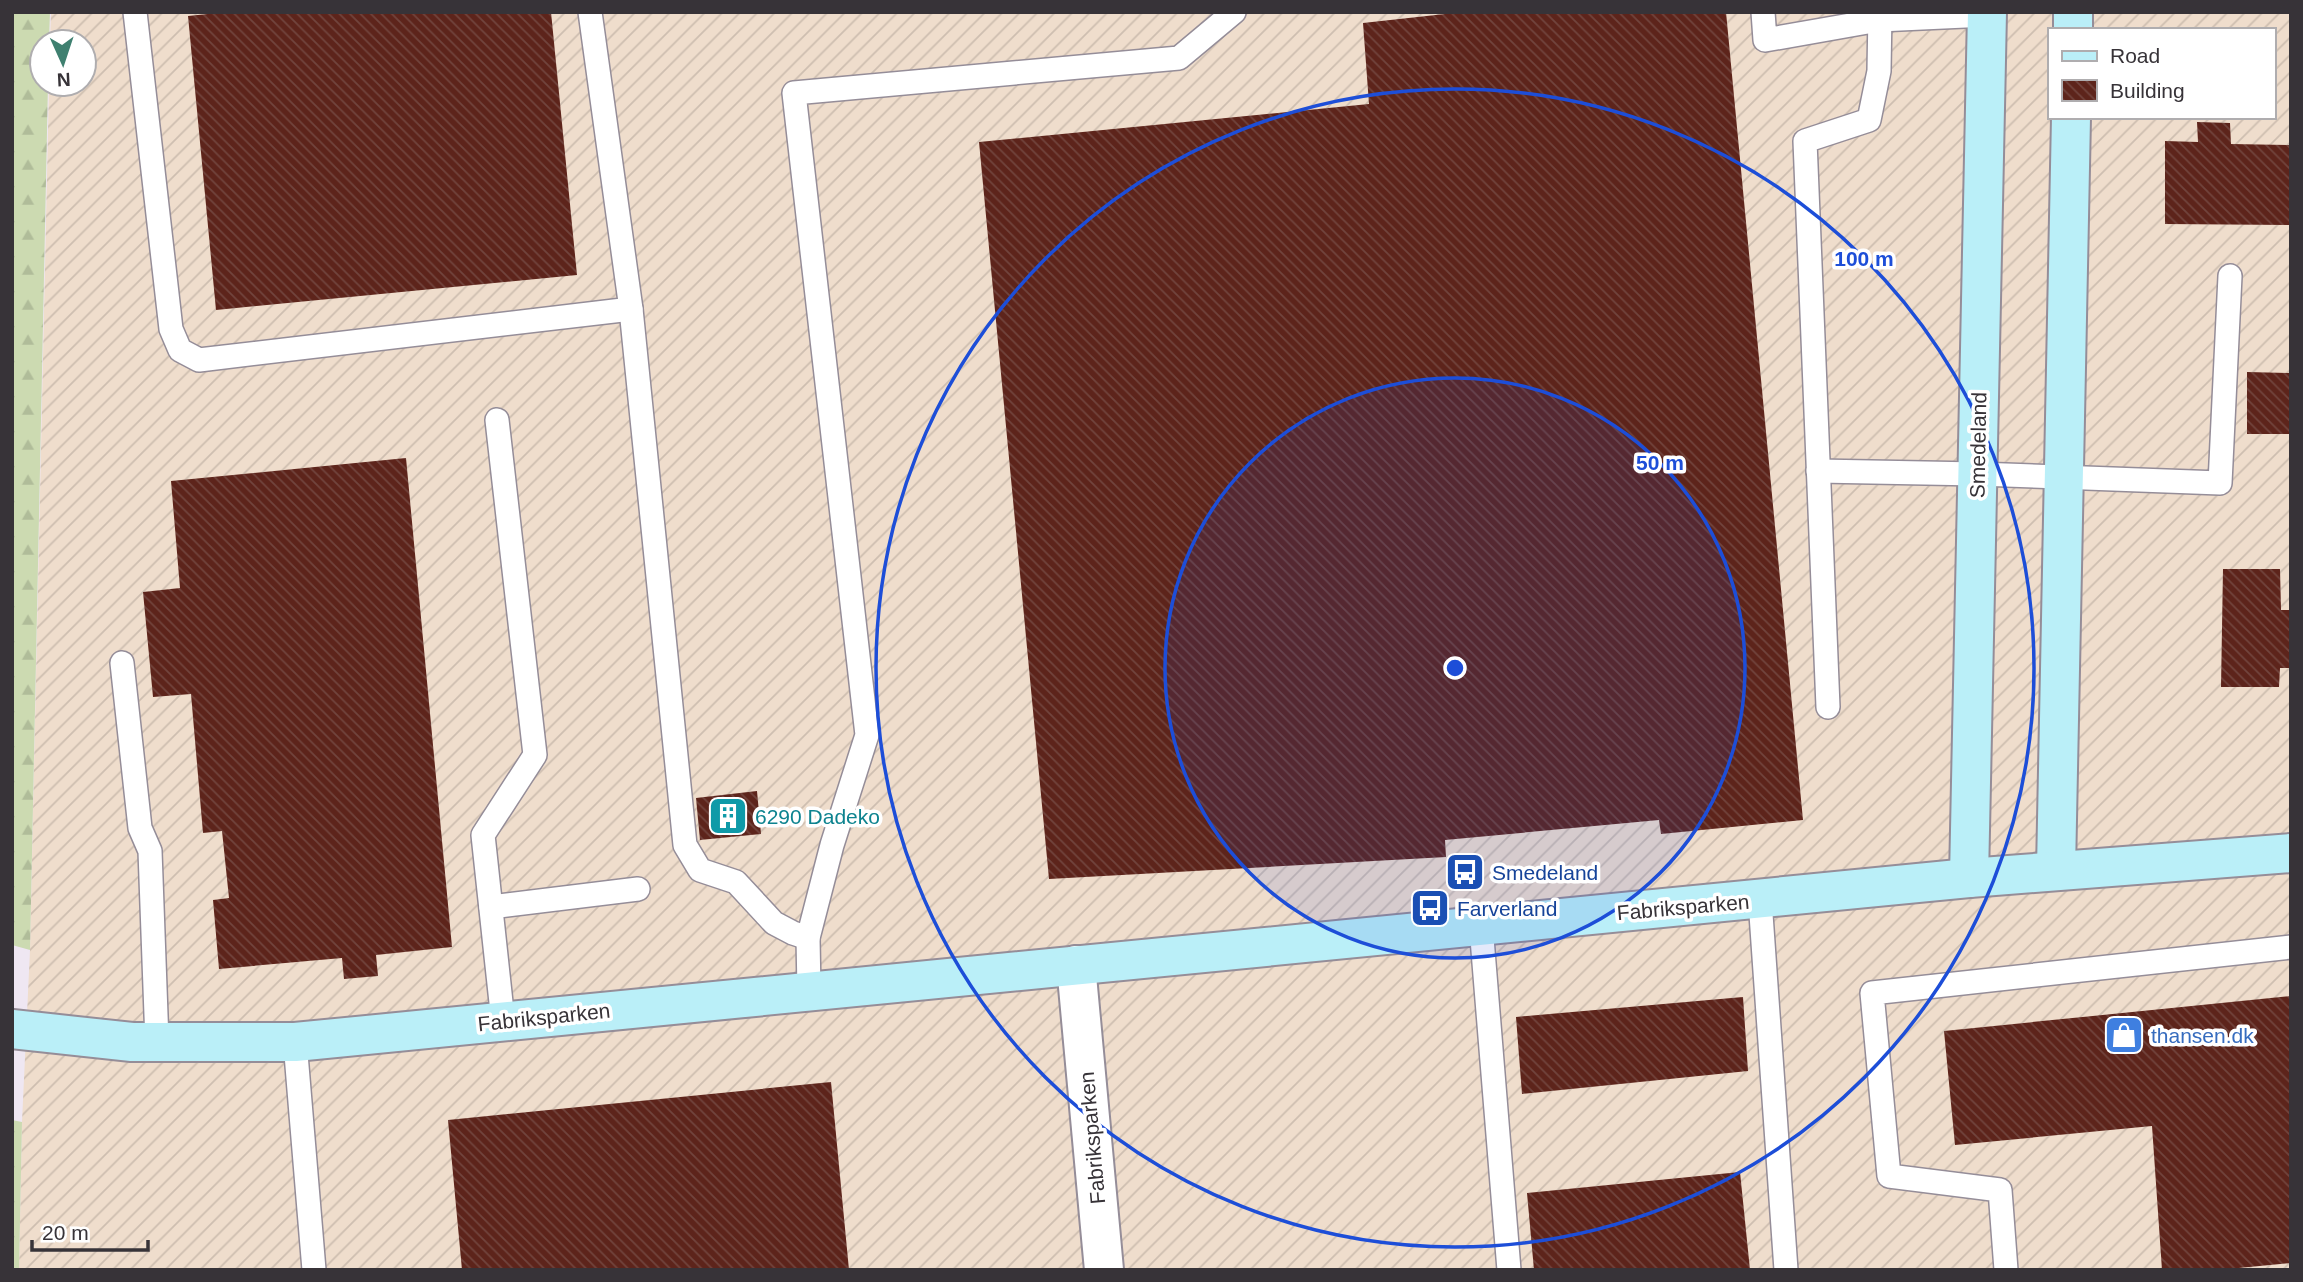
<svg xmlns="http://www.w3.org/2000/svg" width="2303" height="1282" font-family="Helvetica,sans-serif">
<style>
.industrial{fill:url(#industrial-furrows);fill-rule:evenodd}
.forest{fill:url(#forest-firs)}
.building{fill:url(#building-back-hatch)}
.lines{fill:none;stroke-linecap:round;stroke-linejoin:round}
.lane-casing{stroke:#958d98;stroke-width:26}
.street-casing{stroke:#958d98;stroke-width:42}
.secondary-casing{stroke:#958d98;stroke-width:42}
.lane{stroke:#fff;stroke-width:23}
.street{stroke:#fff;stroke-width:38}
.secondary{stroke:#baeff8;stroke-width:38}
.ring{fill:none;stroke:#1d4ed8;stroke-width:3.5}
.labels{text-anchor:middle;dominant-baseline:central;stroke-width:7;stroke-linejoin:round;paint-order:stroke}
.street-label{font-size:21px;fill:#373338;stroke:#fff}
.culture-label{font-size:21px;fill:#0d838f;stroke:#fff;text-anchor:start}
.transit-label{font-size:21px;fill:#164399;stroke:#fff;text-anchor:start}
.shop-label{font-size:21px;fill:#366cbe;stroke:#fff;text-anchor:start}
.centre{fill:#1d4ed8;stroke:#fff;stroke-width:3.5}
.ring-label{font-size:21px;text-anchor:middle;font-weight:bold;fill:#1d4ed8;stroke:#fff;stroke-width:7;stroke-linejoin:round;paint-order:stroke}
</style>
<defs>
<pattern id="industrial-furrows" width="10" height="10" patternUnits="userSpaceOnUse" patternTransform="scale(1.75)"><rect width="10" height="10" fill="#efddcc"/><path d="M-1 1l2-2M0 10L10 0M9 11l2-2" fill="none" stroke="#cebeb0"/></pattern>
<pattern id="forest-firs" width="22" height="20" patternUnits="userSpaceOnUse" patternTransform="scale(1.75)"><rect width="22" height="20" fill="#ccdab1"/><path d="M5 1l3.5 6h-7zM16 11l3.5 6h-7z" fill="#b0bc99"/></pattern>
<pattern id="building-back-hatch" width="6" height="6" patternUnits="userSpaceOnUse" patternTransform="scale(1.75)"><rect width="6" height="6" fill="#5d241b"/><path d="M-1 5l2 2M0 0l6 6M5-1l2 2" fill="none" stroke="#71443d"/></pattern>
</defs>
<rect width="100%" height="100%" fill="#efe7f2"/>
<path class="industrial" d="M51,12H2291V1270H19L22,1122L30,950L49,84H84V42H50ZM2049,30H2273V117H2049Z"/>
<g class="forest">
<polygon points="12,12 50,12 49,42 42,42 42,84 48,84 30,950 12,945"/>
<polygon points="12,1120 22,1122 19,1270 12,1270"/>
</g>
<g class="building">
<polygon points="227,12 551,12 577,275 216,310 188,16"/>
<polygon points="1463,12 1726,12 1803,820 1661,834 1659,820 1445,840 1446,857 1049,879 979,142 1369,104 1363,23"/>
<polygon points="2197,122 2230,123 2231,144 2291,145 2291,225 2165,224 2165,141 2198,142"/>
<polygon points="2247,372 2291,373 2291,434 2247,434"/>
<polygon points="406,458 452,947 376,955 378,976 344,979 342,958 219,969 213,900 229,898 222,831 203,833 191,694 153,697 143,592 180,588 171,481"/>
<polygon points="2223,569 2280,569 2281,610 2291,610 2291,668 2280,668 2279,687 2221,687"/>
<polygon points="757,791 761,834 700,840 696,798"/>
<polygon points="2291,996 2291,1263 2218,1270 2162,1270 2152,1126 1955,1145 1944,1031"/>
<polygon points="1743,997 1748,1071 1522,1094 1516,1017"/>
<polygon points="831,1082 849,1270 462,1270 448,1120"/>
<polygon points="1740,1172 1750,1270 1534,1270 1527,1193"/>
</g>
<g class="lines">
<g class="lane-casing">
<g id="lane">
<polyline points="135,12 171,329 180,350 199,360 631,309"/>
<polyline points="590,12 631,309 685,845 700,870 736,882 774,923 793,933 808,938"/>
<polyline points="1763,12 1765,40 1879,20 1987,15"/>
<polyline points="497,420 535,755 483,835 503,1021"/>
<polyline points="1818,471 1978,474 2220,483 2230,276"/>
<polyline points="122,663 140,828 150,851 157,1042"/>
<polyline points="1828,707 1805,141 1869,120 1879,71 1880,12"/>
<polyline points="1760,900 1786,1270"/>
<polyline points="491,907 638,889"/>
<polyline points="1481,926 1509,1270"/>
<polyline points="809,991 808,938 832,845 867,735 794,93 1179,58 1234,12"/>
<polyline points="295,1042 314,1270"/>
<polyline points="2006,1270 2000,1190 1889,1176 1872,993 2291,947"/>
</g>
</g>
<g class="street-casing">
<polyline id="street" points="1076,965 1104,1270"/>
</g>
<g class="secondary-casing">
<g id="secondary">
<polyline points="2073,30 2073,12"/>
<polyline points="2056,870 2071,117"/>
<polyline points="1969,878 1987,12"/>
<polyline points="12,1029 132,1042 295,1042 1969,878 2291,853"/>
</g>
</g>
<use href="#lane" class="lane"/>
<use href="#street" class="street"/>
<use href="#secondary" class="secondary"/>
</g>
<circle cx="1455" cy="668" r="290" fill="#1d4ed8" fill-opacity=".12"/>
<g class="ring">
<circle cx="1455" cy="668" r="290"/>
<circle cx="1455" cy="668" r="579"/>
</g>
<defs>
<g id="building-square" transform="scale(2.0125)"><rect x="-9" y="-9" width="18" height="18" rx="4" fill="#0f9aa8" stroke="#fff"/><path d="M-4-6H4V6H1V3H-1V6H-4ZM-2.5-4.3h1.7v1.8h-1.7ZM.8-4.3h1.7v1.8H.8ZM-2.5-1h1.7V.8h-1.7ZM.8-1h1.7V.8H.8Z" fill="#fff"/></g>
<g id="bus-square" transform="scale(2.0125)"><rect x="-9" y="-9" width="18" height="18" rx="4" fill="#1a4fb4" stroke="#fff"/><path d="M-5-6H5V4H4V6H2V4H-2V6H-4V4H-5ZM-3.5-4V0h7V-4ZM-3.5 1.2v1.5H-2V1.2ZM2 1.2v1.5H3.5V1.2Z" fill="#fff"/></g>
<g id="shop-square" transform="scale(2.0125)"><rect x="-9" y="-9" width="18" height="18" rx="4" fill="#3f7fe0" stroke="#fff"/><path d="M-5-2.5h2.3a2.7 3.5 0 0 1 5.4 0H5L5.5 6h-11ZM-1.5-2.5h3a1.5 2.3 0 0 0-3 0Z" fill="#fff"/></g>
</defs>
<g fill-rule="evenodd">
<use href="#building-square" x="728" y="816"/>
<use href="#bus-square" x="1465" y="872"/>
<use href="#bus-square" x="1430" y="908"/>
<use href="#shop-square" x="2124" y="1035"/>
</g>
<g class="labels">
<g class="street-label">
<text transform="translate(1978 445) rotate(-89)">Smedeland</text>
<text transform="translate(1683 907) rotate(-5)">Fabriksparken</text>
<text transform="translate(544 1017) rotate(-6)">Fabriksparken</text>
<text transform="translate(1092 1138) rotate(-95)">Fabriksparken</text>
</g>
<g class="culture-label">
<text x="755" y="816">6290 Dadeko</text>
</g>
<g class="transit-label">
<text x="1492" y="872">Smedeland</text>
<text x="1457" y="908">Farverland</text>
</g>
<g class="shop-label">
<text x="2151" y="1035">thansen.dk</text>
</g>
</g>
<circle cx="1455" cy="668" r="10" class="centre"/>
<g class="ring-label">
<text x="1864" y="266">100 m</text>
<text x="1660" y="470">50 m</text>
</g>
<rect width="2303" height="1282" fill="none" stroke="#373338" stroke-width="28"/>
<rect x="2048" y="28" width="228" height="91" fill="#ffffff" stroke="#afadaf" stroke-width="2"/>
<rect x="2062" y="51" width="35" height="10" fill="#baeff8" stroke="#afadaf" stroke-width="2"/>
<text x="2110" y="63" font-size="21" fill="#373338">Road</text>
<rect x="2062" y="80" width="35" height="21" fill="url(#building-back-hatch)" stroke="#afadaf" stroke-width="2"/>
<text x="2110" y="98" font-size="21" fill="#373338">Building</text>
<g transform="translate(63 63) rotate(177)"><circle r="33" fill="#ffffff" stroke="#afadaf" stroke-width="2"/>
<path d="M0-5L12 26L0 18L-12 26Z" fill="#3f8070"/>
<text y="-10" font-size="19" font-weight="bold" text-anchor="middle" fill="#373338">N</text>
</g>
<path d="M32 1240v10h116v-10" fill="none" stroke="#373338" stroke-width="3.5"/>
<text x="42" y="1240" font-size="21" fill="#373338" stroke="#ffffff" stroke-width="5" paint-order="stroke">20 m</text>
</svg>
